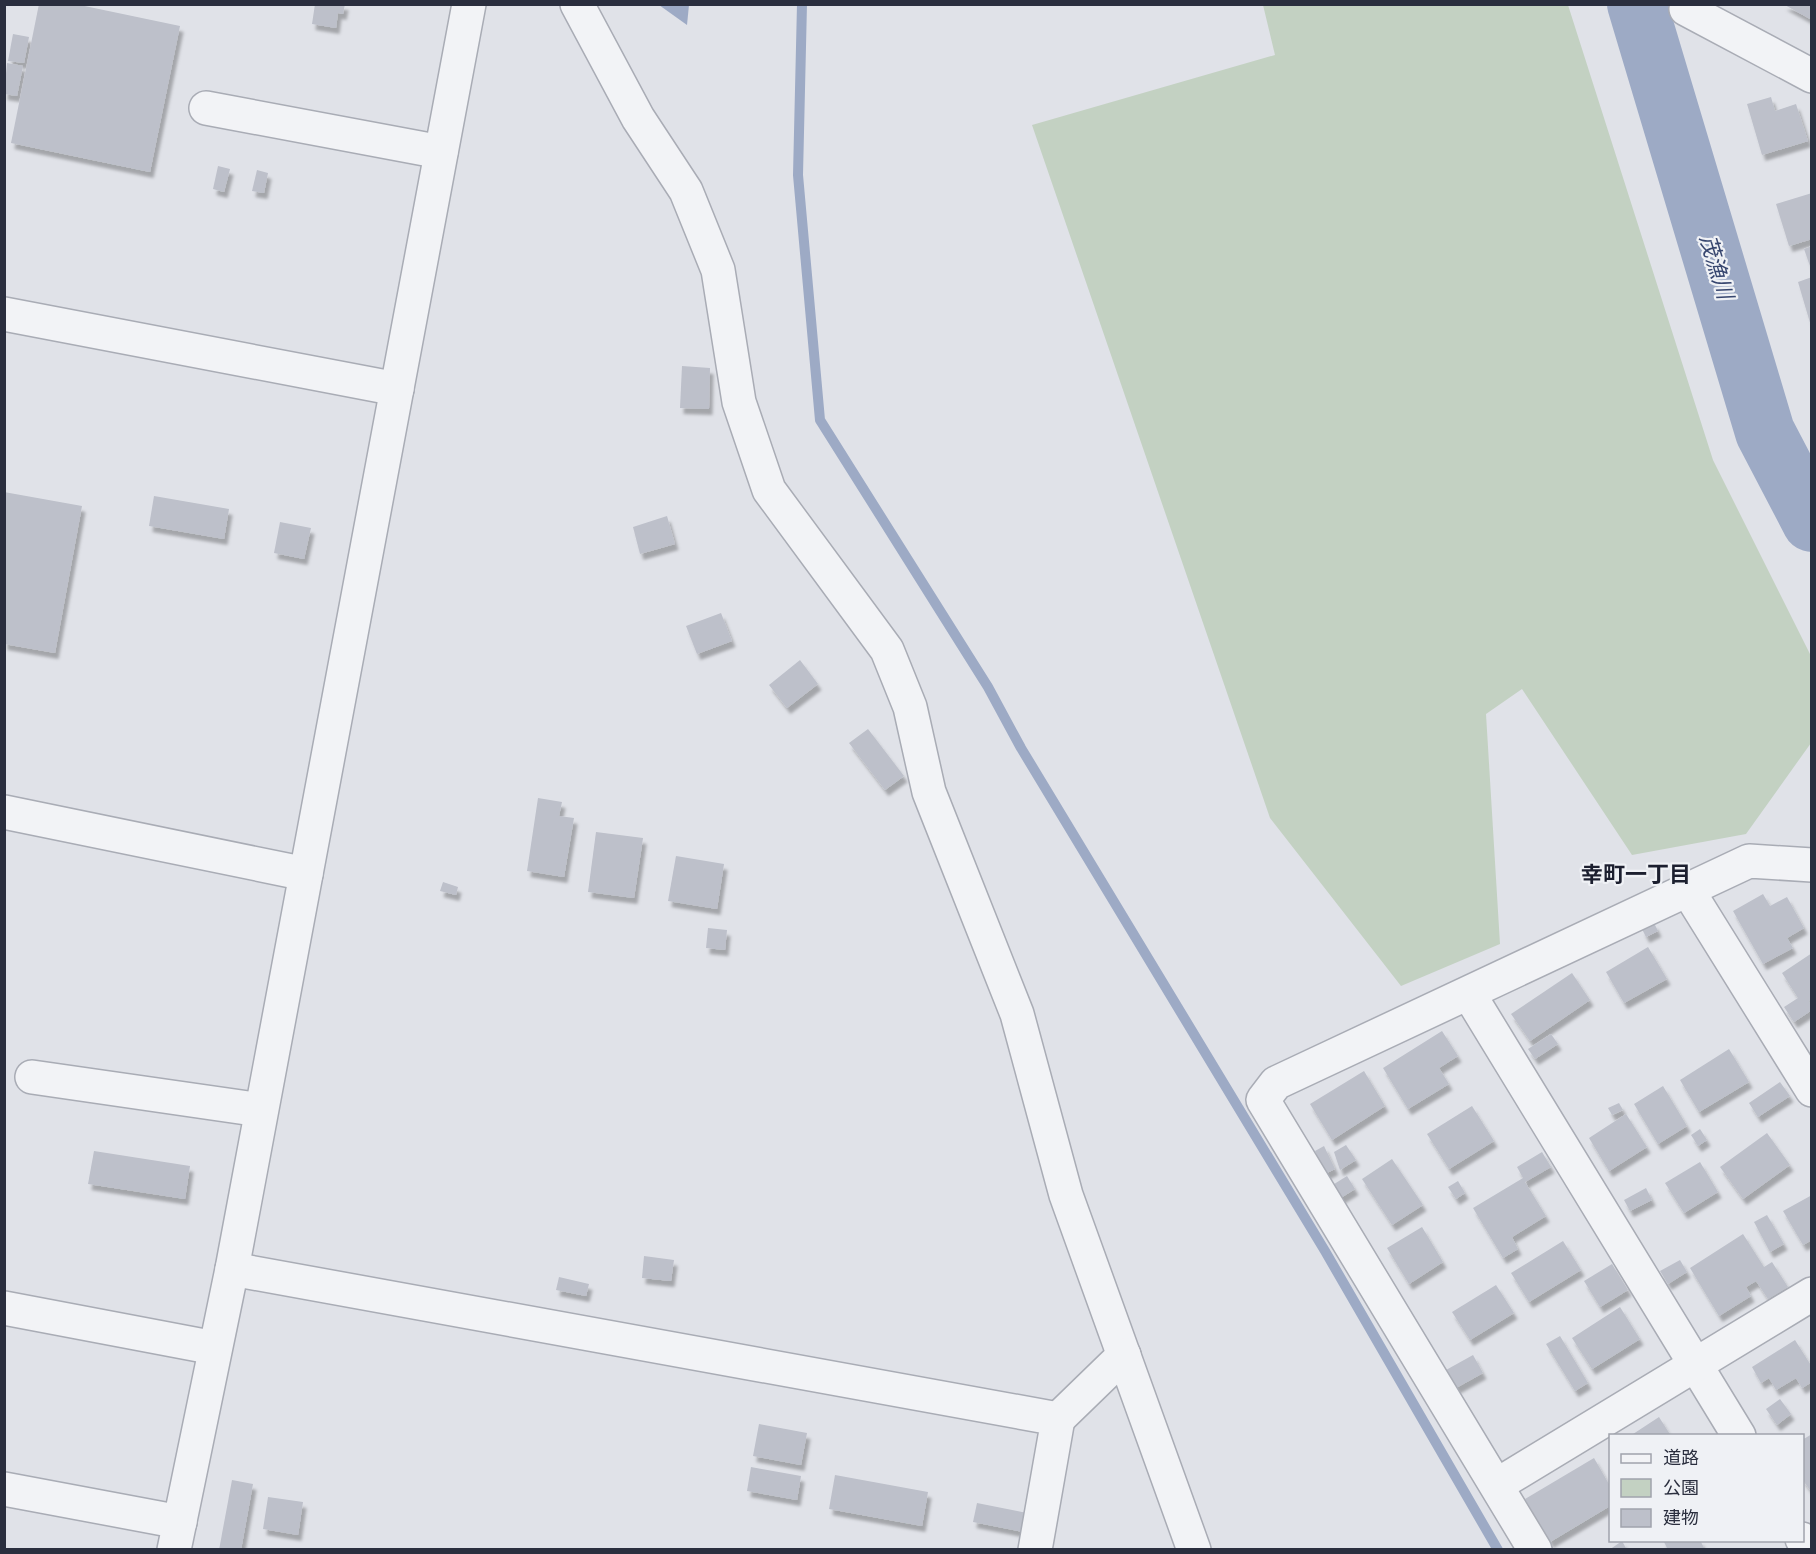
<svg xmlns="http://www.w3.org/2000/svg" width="1816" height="1554" font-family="'Alegreya Sans','Noto Sans JP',sans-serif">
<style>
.green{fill:#c3d1c2}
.water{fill:#9daac5}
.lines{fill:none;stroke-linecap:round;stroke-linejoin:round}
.stream{stroke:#9daac5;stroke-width:10}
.river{stroke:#9daac5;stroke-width:60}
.building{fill:#bdc0ca;filter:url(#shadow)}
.minor-casing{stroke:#a9acb5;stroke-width:36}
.minor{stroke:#f2f3f6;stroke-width:33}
.labels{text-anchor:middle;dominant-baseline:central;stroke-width:4.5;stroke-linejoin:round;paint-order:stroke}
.water-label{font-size:22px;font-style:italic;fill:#37466f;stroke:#eff1f5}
.neighbourhood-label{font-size:22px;font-weight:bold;fill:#1c1f2f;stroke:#eff1f5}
</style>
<defs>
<filter id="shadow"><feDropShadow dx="3.5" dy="6" stdDeviation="1.5" flood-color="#0004"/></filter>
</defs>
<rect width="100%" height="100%" fill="#e0e2e8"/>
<polygon class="green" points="1263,5 1568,5 1713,460 1811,656 1811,743 1746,834 1632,855 1522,689 1486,714 1500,944 1401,986 1270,818 1032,125 1275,55"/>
<polygon class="water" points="659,5 689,5 687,25"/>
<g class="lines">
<polyline class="stream" points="802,4 798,175 820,420 988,687 1021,748 1325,1251 1498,1550"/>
<polyline class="river" points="1637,4 1765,432 1812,522"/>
</g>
<g class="building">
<polygon points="39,4 75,4 180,26 150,172 11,143"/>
<polygon points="315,4 345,4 343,14 338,13 336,28 312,24"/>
<polygon points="1783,4 1812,4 1812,20"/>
<polygon points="13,34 29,37 24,63 8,61"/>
<polygon points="7,63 23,66 17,96 4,94"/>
<polygon points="1771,97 1775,111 1796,104 1808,141 1762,155 1747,104"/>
<polygon points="218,166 230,169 224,192 213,189"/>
<polygon points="257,170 268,173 264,193 252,191"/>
<polygon points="1812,193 1812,239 1789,246 1776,204"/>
<polygon points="1812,246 1812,266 1810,266 1804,249"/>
<polygon points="1812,277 1812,326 1811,326 1798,282"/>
<polygon points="682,366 710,368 709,409 680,408"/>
<polygon points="4,492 82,506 55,653 4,644"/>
<polygon points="154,496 229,509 224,539 149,526"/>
<polygon points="667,516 675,544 640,554 633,527"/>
<polygon points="280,522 311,528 304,559 274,553"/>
<polygon points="721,613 732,641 697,654 686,626"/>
<polygon points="800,660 818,684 787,708 769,685"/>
<polygon points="868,729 904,776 885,790 849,743"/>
<polygon points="538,798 562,802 559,816 574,818 564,877 527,871"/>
<polygon points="596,832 643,838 634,898 588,892"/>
<polygon points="676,856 724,864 717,909 668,901"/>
<polygon points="443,882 458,887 456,895 440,891"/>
<polygon points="1763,894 1770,906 1787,897 1804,928 1787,938 1793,948 1763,964 1733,911"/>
<polygon points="1654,923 1658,931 1646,937 1642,929"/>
<polygon points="708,928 727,930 725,950 706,948"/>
<polygon points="1648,947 1667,979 1624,1003 1606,972"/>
<polygon points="1812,953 1812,999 1809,1001 1812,1010 1794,1022 1784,1007 1798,998 1782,973"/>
<polygon points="1572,973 1590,1000 1530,1041 1511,1014"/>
<polygon points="1442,1031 1458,1056 1439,1068 1449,1084 1408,1109 1383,1068"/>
<polygon points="1551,1034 1558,1044 1535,1059 1528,1049"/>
<polygon points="1729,1049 1749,1082 1699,1112 1680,1080"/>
<polygon points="1364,1071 1385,1106 1332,1140 1310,1104"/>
<polygon points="1780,1082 1790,1096 1758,1117 1749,1103"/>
<polygon points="1663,1086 1687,1126 1658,1144 1634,1104"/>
<polygon points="1619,1103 1623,1110 1612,1115 1608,1108"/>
<polygon points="1472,1106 1494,1141 1449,1169 1427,1134"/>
<polygon points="1626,1114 1647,1147 1609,1171 1589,1138"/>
<polygon points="1700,1129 1707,1140 1698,1146 1691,1135"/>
<polygon points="1767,1133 1790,1165 1743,1199 1720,1167"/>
<polygon points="1346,1145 1356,1160 1340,1170 1334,1152"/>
<polygon points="1324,1146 1335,1169 1325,1174 1315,1151"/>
<polygon points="94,1151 190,1166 185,1199 88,1184"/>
<polygon points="1542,1152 1551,1167 1525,1182 1546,1216 1512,1237 1518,1249 1503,1258 1473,1208 1523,1178 1517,1167"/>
<polygon points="1392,1159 1423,1205 1392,1225 1362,1179"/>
<polygon points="1700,1162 1718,1192 1684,1213 1665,1183"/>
<polygon points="1347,1176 1355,1189 1339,1199 1331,1186"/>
<polygon points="1458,1181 1465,1193 1456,1199 1448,1187"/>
<polygon points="1646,1188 1652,1200 1630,1211 1624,1200"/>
<polygon points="1812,1195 1812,1240 1803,1245 1783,1211"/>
<polygon points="1767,1215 1784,1244 1770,1252 1754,1222"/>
<polygon points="1422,1227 1443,1262 1409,1284 1387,1248"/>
<polygon points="1743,1234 1764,1267 1772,1262 1788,1287 1768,1299 1756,1281 1746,1287 1751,1296 1719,1316 1690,1268"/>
<polygon points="1563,1241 1581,1270 1529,1302 1511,1273"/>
<polygon points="644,1256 674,1260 671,1281 642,1278"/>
<polygon points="1680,1260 1687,1272 1668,1284 1660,1271"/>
<polygon points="1612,1264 1628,1290 1600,1307 1584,1281"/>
<polygon points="559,1277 589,1284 586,1296 556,1290"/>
<polygon points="1496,1285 1514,1313 1470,1340 1452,1312"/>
<polygon points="1620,1307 1640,1339 1592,1369 1572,1338"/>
<polygon points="1560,1336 1588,1383 1575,1391 1546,1344"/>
<polygon points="1795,1340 1812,1367 1812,1382 1802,1388 1796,1378 1776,1390 1769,1378 1761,1383 1752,1367"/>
<polygon points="1473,1355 1483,1373 1456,1388 1446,1370"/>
<polygon points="1780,1399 1791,1414 1777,1425 1766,1409"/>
<polygon points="1659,1417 1671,1436 1630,1436"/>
<polygon points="759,1424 807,1433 801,1465 753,1456"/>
<polygon points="1812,1434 1812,1489 1810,1490 1802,1479 1802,1440"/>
<polygon points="1594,1458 1610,1486 1610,1506 1550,1542 1525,1499"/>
<polygon points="751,1467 801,1476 797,1500 747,1491"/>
<polygon points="835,1475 928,1492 922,1526 829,1509"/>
<polygon points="232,1480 253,1484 241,1550 219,1550"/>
<polygon points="268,1497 303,1502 298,1535 263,1529"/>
<polygon points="977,1503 1027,1513 1023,1532 973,1522"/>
<polygon points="1663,1540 1700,1540 1705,1550 1668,1550"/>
<polygon points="1622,1541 1627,1550 1609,1550"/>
</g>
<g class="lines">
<g class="minor-casing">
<g id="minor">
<polyline points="577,4 638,118 686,191 718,270 739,402 769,490 887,650 910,707 929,792 1017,1014 1066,1195 1194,1550"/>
<polyline points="1686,9 1812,76"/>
<polyline points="206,108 441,152"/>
<polyline points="4,314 397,389"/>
<polyline points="4,812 306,874"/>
<polyline points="1687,889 1812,1090"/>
<polyline points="1469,994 1739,1436"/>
<polyline points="32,1077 261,1110"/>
<polyline points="232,1269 1058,1419 1035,1550"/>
<polyline points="4,1308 215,1348"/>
<polyline points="1058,1419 1124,1355"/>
<polyline points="1497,1485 1812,1294"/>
<polyline points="4,1489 180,1522"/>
<polyline points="1802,1539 1809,1550"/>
<polyline points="174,1550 232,1269 469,4"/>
<polyline points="1535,1550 1263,1100 1276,1083 1749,861 1812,865"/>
</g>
</g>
<use href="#minor" class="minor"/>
</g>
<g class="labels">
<g class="water-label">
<text transform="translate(1716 267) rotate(73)">茂漁川</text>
</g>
<g class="neighbourhood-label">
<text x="1636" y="875">幸町一丁目</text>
</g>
</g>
<rect width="1816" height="1554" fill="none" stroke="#2a2e3e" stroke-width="12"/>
<rect x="1609" y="1434" width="195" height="108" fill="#eff1f5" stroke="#a0a3ac" stroke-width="1.5"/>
<rect x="1621" y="1454" width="30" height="9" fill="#f2f3f6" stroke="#a0a3ac" stroke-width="1.5"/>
<text x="1663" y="1464" font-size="18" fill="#2a2e3e">道路</text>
<rect x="1621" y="1479" width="30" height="18" fill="#c3d1c2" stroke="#a0a3ac" stroke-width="1.5"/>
<text x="1663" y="1494" font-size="18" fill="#2a2e3e">公園</text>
<rect x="1621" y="1509" width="30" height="18" fill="#bdc0ca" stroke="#a0a3ac" stroke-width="1.5"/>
<text x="1663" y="1524" font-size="18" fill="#2a2e3e">建物</text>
</svg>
